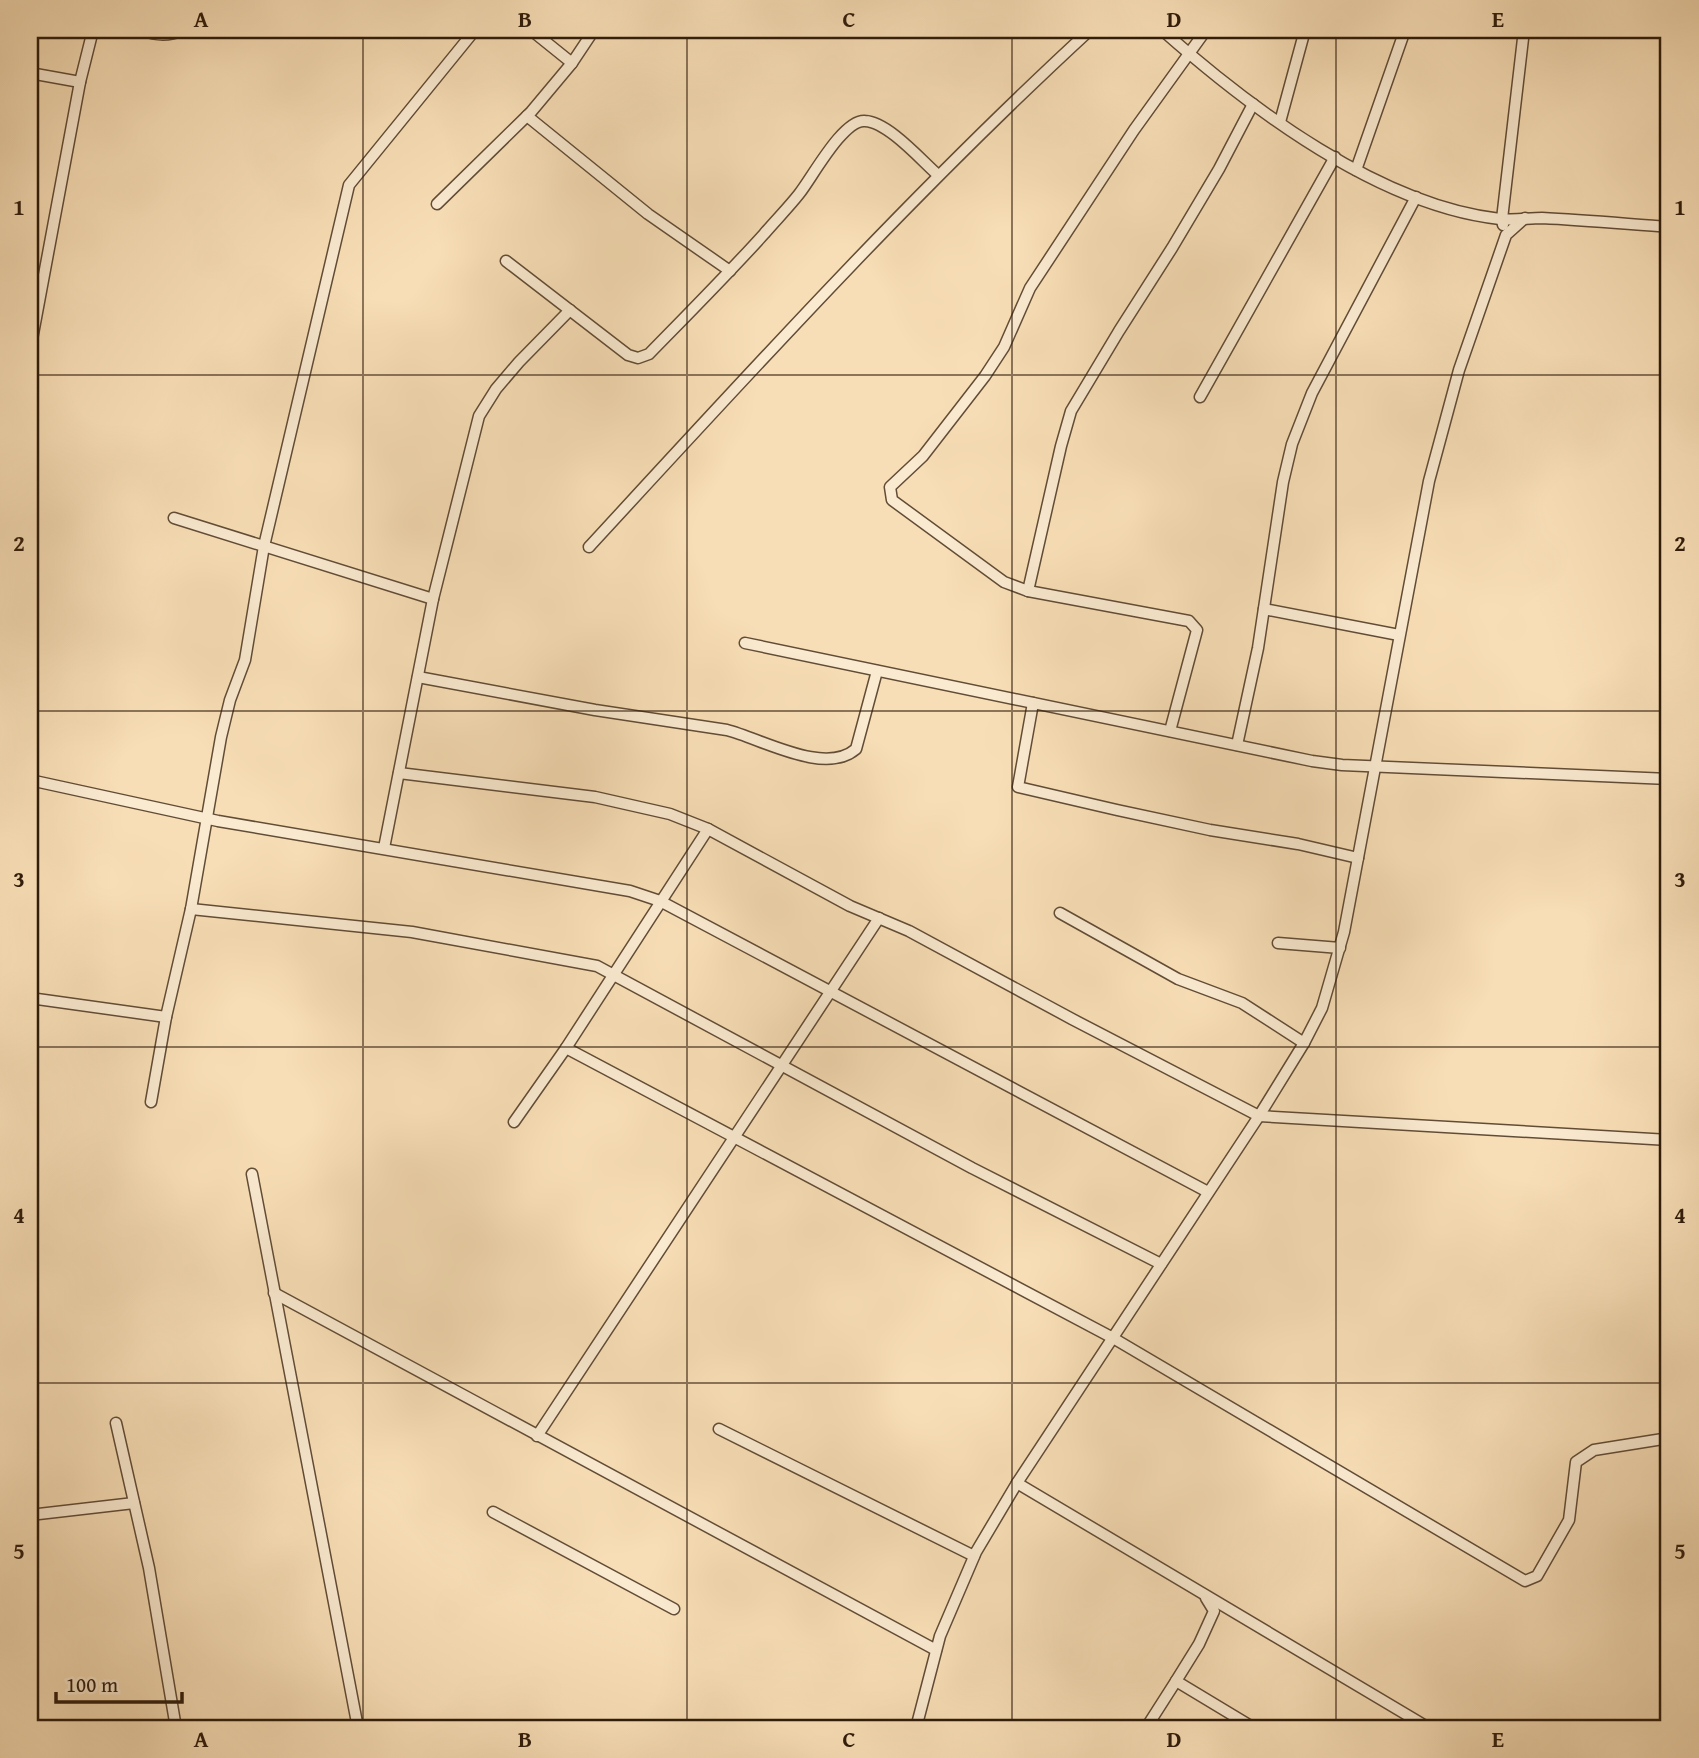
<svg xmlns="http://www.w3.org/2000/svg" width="1699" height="1758" font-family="'Gentium Book Plus',serif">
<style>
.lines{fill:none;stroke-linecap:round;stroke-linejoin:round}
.minor-casing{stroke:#614c36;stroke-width:13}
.minor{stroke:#faead0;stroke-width:10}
.grid{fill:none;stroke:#2f1c0b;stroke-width:2;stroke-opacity:0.55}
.neatline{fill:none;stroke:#2f1c0b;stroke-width:2.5}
.grid-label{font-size:23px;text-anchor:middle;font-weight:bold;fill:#2f1c0b}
</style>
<rect width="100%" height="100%" fill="#f8deb6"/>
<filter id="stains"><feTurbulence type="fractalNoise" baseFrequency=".00286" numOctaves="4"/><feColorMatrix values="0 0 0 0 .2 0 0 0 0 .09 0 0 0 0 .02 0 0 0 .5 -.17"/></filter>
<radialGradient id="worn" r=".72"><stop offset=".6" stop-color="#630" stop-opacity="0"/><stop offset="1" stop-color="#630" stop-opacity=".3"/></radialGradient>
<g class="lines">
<g class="minor-casing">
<g id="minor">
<path d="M141,30C157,36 169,36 184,30"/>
<polyline points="531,30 572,63"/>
<path d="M1162,30C1250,108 1380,206 1500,219C1514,221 1528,218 1542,218C1585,220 1627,224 1669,227"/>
<polyline points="30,73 80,82"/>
<polyline points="527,116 648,214 730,271"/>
<polyline points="1280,122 1305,30"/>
<polyline points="1356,170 1405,30"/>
<polyline points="437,204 531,112 572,63 594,30"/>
<polyline points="1503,225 1502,219 1524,30"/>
<path d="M506,261L628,355L638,358L649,354C688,314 727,275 764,234C775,221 788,208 799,194C812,178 843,119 865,121C888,122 921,160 937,174"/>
<polyline points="30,350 80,82 93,30"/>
<polyline points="1200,397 1335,157"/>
<polyline points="174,518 433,599"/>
<path d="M589,547C752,370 913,193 1090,30"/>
<polyline points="1028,591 1061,446 1071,411 1119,331 1172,248 1219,169 1253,104"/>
<polyline points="1264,609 1399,635"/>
<polyline points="745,643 1312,761 1342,765 1669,779"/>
<path d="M418,677L595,710L727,730C762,739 825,776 856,749L877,671"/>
<polyline points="1033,703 1018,787 1117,810 1210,830 1298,844 1358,858"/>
<polyline points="1170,731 1197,630 1189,621 1028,591 1004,582 892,500 890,487 923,456 985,376 1004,347 1030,288 1134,130 1206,30"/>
<polyline points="1237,745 1258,648 1283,482 1292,444 1312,393 1416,197"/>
<polyline points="399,773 595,797 670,814 708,829 850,906 909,931 1072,1019 1259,1116 1669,1140"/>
<polyline points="30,780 218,821 630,891 660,901 1208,1192"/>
<polyline points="384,848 433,599 479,416 496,389 519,362 570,310"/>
<polyline points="191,909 412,932 597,966 972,1168 1161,1264"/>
<polyline points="1060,913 1178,979 1242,1003 1304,1043"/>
<polyline points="1278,943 1340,948"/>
<polyline points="30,998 166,1017"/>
<polyline points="566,1048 1113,1338 1525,1581 1537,1576 1569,1520 1576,1462 1594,1450 1669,1438"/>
<polyline points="151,1102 166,1017 191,909 221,737 230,700 245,660 264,546 349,185 475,30"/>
<polyline points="514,1122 566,1048 708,829"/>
<polyline points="252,1174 358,1728"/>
<polyline points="274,1293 936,1650"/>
<polyline points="116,1423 149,1568 176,1728"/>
<polyline points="719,1429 974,1556"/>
<polyline points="537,1436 879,918"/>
<polyline points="1017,1483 1429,1728"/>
<polyline points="493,1512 674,1609"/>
<polyline points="30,1515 134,1503"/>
<polyline points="1206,1598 1214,1611 1199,1644 1176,1681 1254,1728"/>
<polyline points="916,1728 940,1636 976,1552 1017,1483 1259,1116 1304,1043 1322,1008 1344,932 1429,481 1459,370 1506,235 1525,218"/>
<polyline points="1146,1728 1176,1681"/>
</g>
</g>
<use href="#minor" class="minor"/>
</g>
<path class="grid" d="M363,30V1728M687,30V1728M1012,30V1728M1336,30V1728M30,375H1669M30,711H1669M30,1047H1669M30,1383H1669"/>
<rect width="1699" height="1758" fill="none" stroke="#f8deb6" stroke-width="77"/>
<path d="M56 1692v10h126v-10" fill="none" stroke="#2f1c0b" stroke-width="3.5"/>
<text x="66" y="1692" font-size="21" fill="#2f1c0b" stroke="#faead0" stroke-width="5" paint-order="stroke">100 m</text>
<rect x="38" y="38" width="1622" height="1682" class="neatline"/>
<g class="grid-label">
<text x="201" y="27">A</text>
<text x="525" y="27">B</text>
<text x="849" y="27">C</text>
<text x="1174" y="27">D</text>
<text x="1498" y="27">E</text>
<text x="19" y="215">1</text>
<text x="1680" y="215">1</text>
<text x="19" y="551">2</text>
<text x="1680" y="551">2</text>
<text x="19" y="887">3</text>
<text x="1680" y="887">3</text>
<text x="19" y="1223">4</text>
<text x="1680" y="1223">4</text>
<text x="19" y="1559">5</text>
<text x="1680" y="1559">5</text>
<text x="201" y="1747">A</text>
<text x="525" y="1747">B</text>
<text x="849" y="1747">C</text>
<text x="1174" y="1747">D</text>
<text x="1498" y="1747">E</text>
</g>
<rect width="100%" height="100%" filter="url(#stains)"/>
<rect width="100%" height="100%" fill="url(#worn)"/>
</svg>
